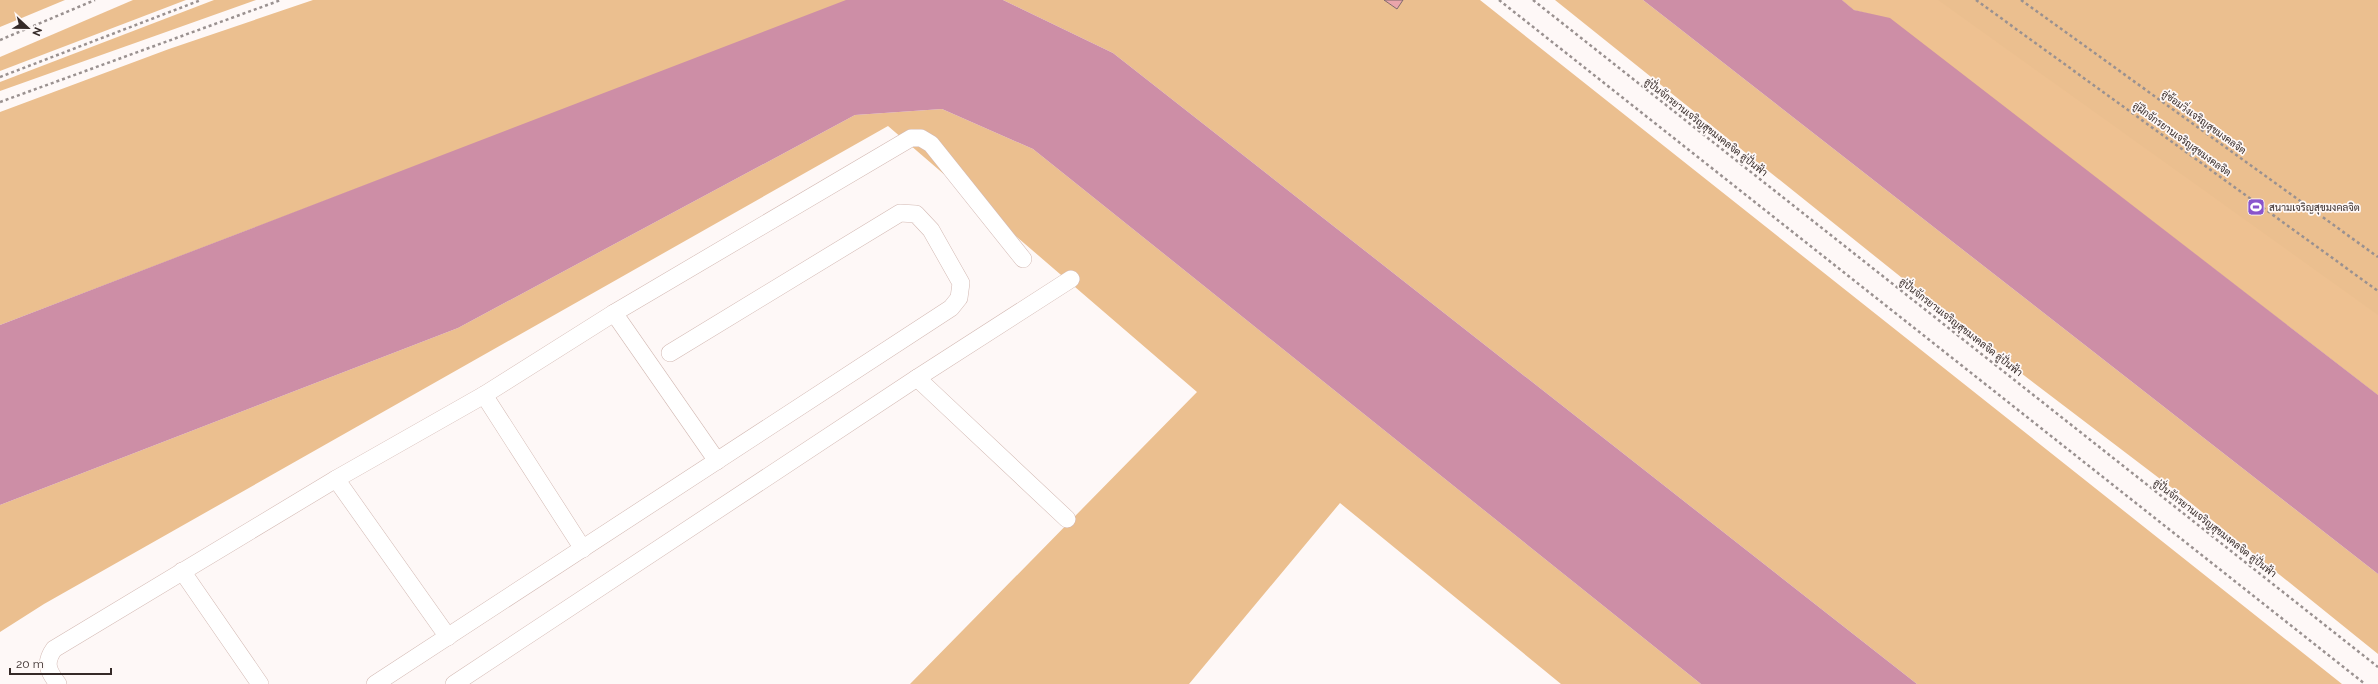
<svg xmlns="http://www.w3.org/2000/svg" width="2378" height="684" font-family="Raleway,Sarabun,sans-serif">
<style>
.green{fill:#ebbf8f}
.forest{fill:#eec191}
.water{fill:#cd8ea6}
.building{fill:#eaa5ab;stroke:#80686a}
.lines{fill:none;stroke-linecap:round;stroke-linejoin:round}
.lane-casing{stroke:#d3b9b3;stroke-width:18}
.path{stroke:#9a9190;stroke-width:2.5;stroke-dasharray:3 3;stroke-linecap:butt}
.lane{stroke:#fff;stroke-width:17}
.labels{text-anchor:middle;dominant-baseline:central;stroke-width:3.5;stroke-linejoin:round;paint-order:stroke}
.street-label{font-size:10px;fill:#352a28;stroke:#fef8f7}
.poi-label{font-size:10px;fill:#352a28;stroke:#fef8f7;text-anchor:start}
</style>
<rect width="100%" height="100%" fill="#fef8f7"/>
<g class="green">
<polygon points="0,0 65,0 0,27"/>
<polygon points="133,0 186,0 0,71 0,57"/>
<polygon points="214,0 256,0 0,91 0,82"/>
<polygon points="313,0 850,0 0,325 0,112 169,49"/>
<polygon points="1003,0 1384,0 1397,9 1403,0 1480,0 2342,684 1917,684 1113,53"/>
<polygon points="1555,0 1643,0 2378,574 2378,654 2176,491 2017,370"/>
<polygon points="1842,0 2378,0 2378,395 1890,19 1854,10"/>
<polygon points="942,109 1033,149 1701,684 1561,684 1340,503 1189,684 910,684 1197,392 888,126 44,604 0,632 0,505 458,328 855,115"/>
</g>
<polygon class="forest" points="1842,0 1938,0 2378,315 2378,395 1890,19 1854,10"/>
<g class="water">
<polygon points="846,0 1003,0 1113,53 1917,684 1701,684 1033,149 942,109 855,115 458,328 0,505 0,325"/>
<polygon points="1643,0 1842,0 1854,10 1890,18 2378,395 2378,574"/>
</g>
<polygon class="building" points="1384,0 1403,0 1397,9"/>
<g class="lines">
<g class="lane-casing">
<g id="lane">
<polyline points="614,313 717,461"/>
<polyline points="917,378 1067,519"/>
<polyline points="484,395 583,549"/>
<polyline points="336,479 448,637"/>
<polyline points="182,571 260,684"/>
<path d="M58,684C48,671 44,663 54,649L336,479L484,395L614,313L911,138H921L931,144L1023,259"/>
<polyline points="375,684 951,308 959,298 961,283 931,230 916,214 900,213 670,353"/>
<polyline points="454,684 917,378 1071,279"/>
</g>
</g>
<g class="path">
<polyline points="1499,0 2365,684"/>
<polyline points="1533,0 2378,667"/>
<polyline points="1976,0 2378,291"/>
<polyline points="2021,0 2378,257"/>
<polyline points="0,40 95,0"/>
<polyline points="0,77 201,0"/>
<polyline points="0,102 281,0"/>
</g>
<use href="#lane" class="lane"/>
</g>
<defs>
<g id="stadium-square" transform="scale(0.9)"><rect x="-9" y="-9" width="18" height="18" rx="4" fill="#8854cc" stroke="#fef8f7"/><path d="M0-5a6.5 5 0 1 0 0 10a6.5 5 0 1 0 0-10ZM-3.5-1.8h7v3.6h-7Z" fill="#fff"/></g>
</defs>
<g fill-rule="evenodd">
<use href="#stadium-square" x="2256" y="207"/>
</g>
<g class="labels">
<g class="street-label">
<text transform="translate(2204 122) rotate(36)">ลู่ซ้อมวิ่งเจริญสุขมงคลจิต</text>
<text transform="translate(1706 127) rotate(38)">ลู่ปั่นจักรยานเจริญสุขมงคลจิต ลู่ปั่นฟ้า</text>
<text transform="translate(2182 139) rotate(36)">ลู่ฝึกจักรยานเจริญสุขมงคลจิต</text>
<text transform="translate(1961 327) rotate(38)">ลู่ปั่นจักรยานเจริญสุขมงคลจิต ลู่ปั่นฟ้า</text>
<text transform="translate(2215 528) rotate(38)">ลู่ปั่นจักรยานเจริญสุขมงคลจิต ลู่ปั่นฟ้า</text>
</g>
<g class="poi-label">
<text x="2269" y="207">สนามเจริญสุขมงคลจิต</text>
</g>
</g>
<g transform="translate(28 28) rotate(112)" stroke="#fef8f7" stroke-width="3" paint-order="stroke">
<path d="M0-3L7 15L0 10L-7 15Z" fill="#352a28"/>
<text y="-6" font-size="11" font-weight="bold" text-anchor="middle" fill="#352a28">N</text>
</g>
<path d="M10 668v6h101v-6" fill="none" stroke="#352a28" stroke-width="2"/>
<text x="16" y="668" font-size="12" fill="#352a28" stroke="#fef8f7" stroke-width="3" paint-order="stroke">20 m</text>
</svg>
